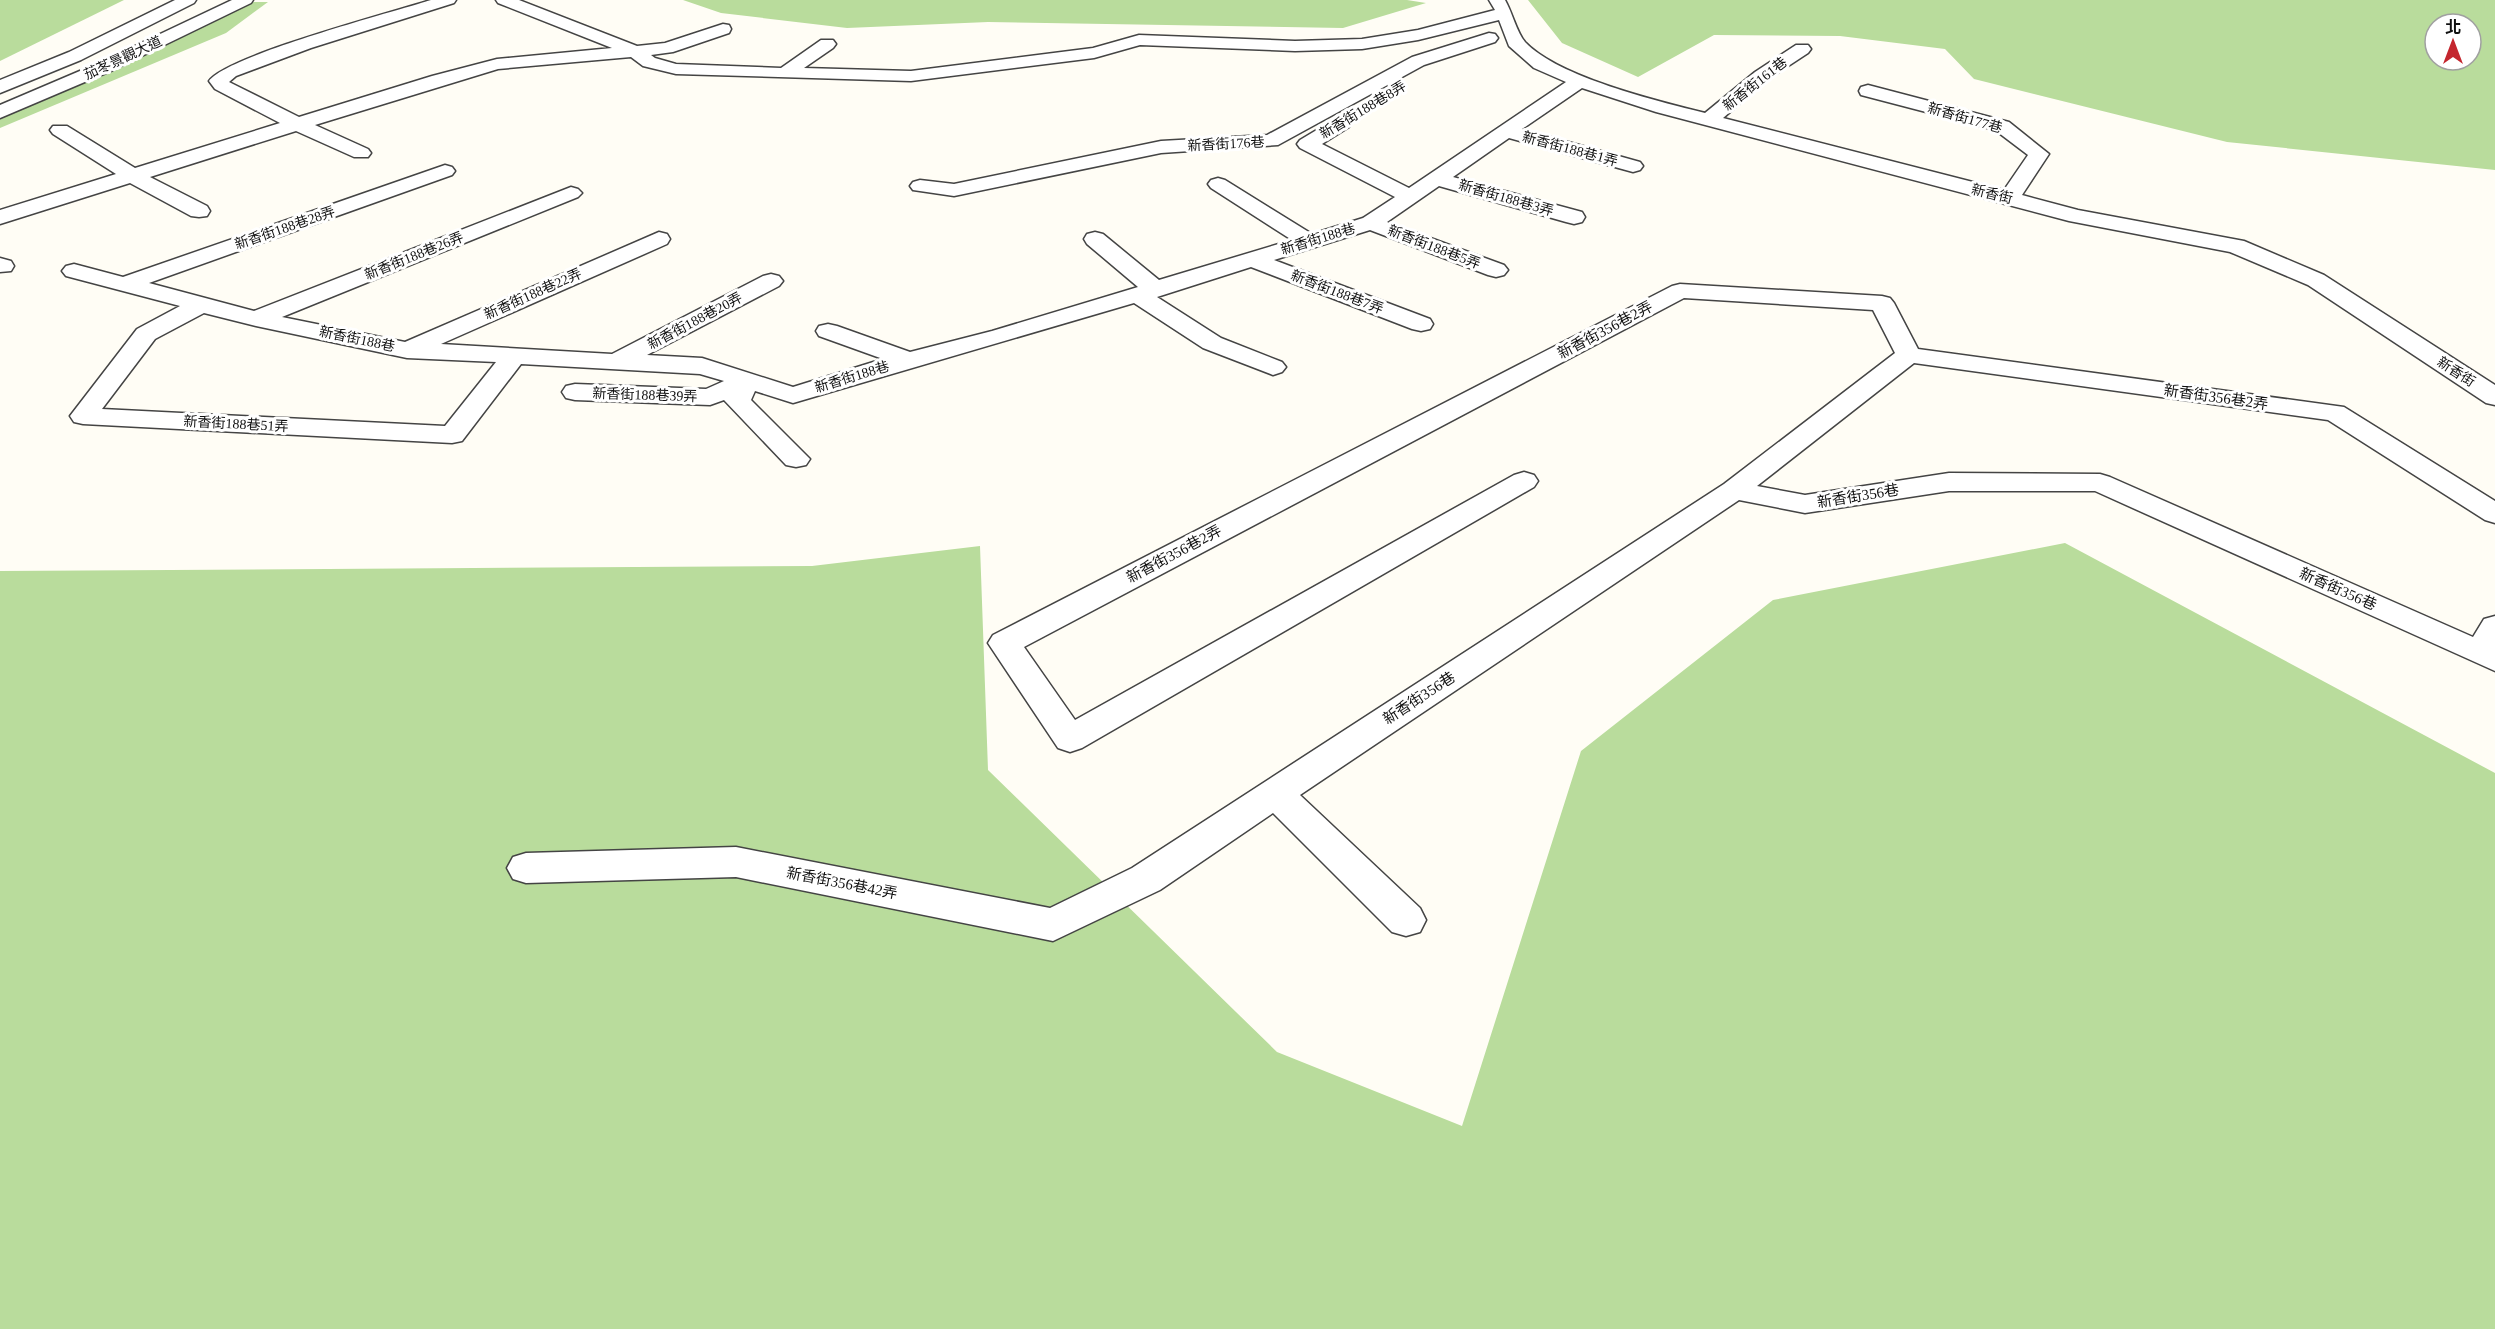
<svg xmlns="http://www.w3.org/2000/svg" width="2495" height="1329" font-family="'Times New Roman','Noto Sans TC',serif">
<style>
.forest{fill:#b9dc9c;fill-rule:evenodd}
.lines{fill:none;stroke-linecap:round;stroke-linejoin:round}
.minor-casing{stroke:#444;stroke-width:3}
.minor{fill:#fff;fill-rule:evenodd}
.labels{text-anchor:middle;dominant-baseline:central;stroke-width:6;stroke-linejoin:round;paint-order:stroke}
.far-street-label{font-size:14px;fill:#111;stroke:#fff}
.street-label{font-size:15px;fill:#111;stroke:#fff}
</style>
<rect width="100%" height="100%" fill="#fffdf5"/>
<g class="forest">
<polygon points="0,0 124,0 0,61"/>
<polygon points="683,0 1407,0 1426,3 1343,28 988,22 847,28 721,13"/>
<path d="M1528,0H2495V170L2227,142L1974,79L1945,49L1840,36L1714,35L1638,77L1562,43ZM2435,24H2471V60H2435Z"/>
<polygon points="252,2 268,2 226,33 0,128 0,119"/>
<polygon points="2065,543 2495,773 2495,1329 0,1329 0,571 812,566 980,546 988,770 1277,1052 1462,1126 1581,751 1773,600"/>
</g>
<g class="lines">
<g class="minor-casing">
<g id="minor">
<polygon points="175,0 196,0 194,3 81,60 0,93 0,80 69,52"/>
<polygon points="232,0 253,0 251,3 113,70 0,118 0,105 101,62"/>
<path d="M431,0H456L454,3L311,48L236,76L229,82L299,117L432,76L497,59L612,48L498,3L496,0H519L637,46L665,43L723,24L729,25L731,29L729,33L673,52L651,55L655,58L676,64L781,68L821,40H833L836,44L833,48L804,68L911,71L1093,48L1139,35L1295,41L1362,39L1418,30L1495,10L1489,0H1505C1512,12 1517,33 1525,42C1558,77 1657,101 1705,113L1755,72L1796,45H1808L1811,49L1808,53L1767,80L1723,118L2004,190L2028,155L1995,130L1861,95L1859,91L1861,87L1868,85L2009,122L2049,154L2022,195L2078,210L2244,241L2324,275L2495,385V405L2486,403L2308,285L2230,252L2069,221L1656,112L1582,88L1522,129L1640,162L1643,166L1640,170L1633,172L1509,138L1453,177L1582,212L1585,217L1582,222L1574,224L1566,222L1439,186L1387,222L1504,265L1508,270L1504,275L1496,277L1488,275L1370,230L1274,260L1430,319L1433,324L1430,329L1421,331L1412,329L1251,267L1157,297L1221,338L1282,362L1286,367L1282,372L1273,375L1203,348L1134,303L793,403L755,391L751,400L810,459L806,465L796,467L786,465L724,400L710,405L575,400L566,398L562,392L566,386L575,384L706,389L724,381L700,374L521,364L462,441L452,443L83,424L74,422L70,416L137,329L180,306L66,276L62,271L66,266L74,264L123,277L445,165L452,167L455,171L452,175L149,283L254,311L571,187L578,189L582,193L578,197L282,317L405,342L659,232L667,234L670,239L667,244L441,344L612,354L763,276L771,274L779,276L783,281L779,286L647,355L702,358L793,387L883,359L819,336L816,331L819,326L828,324L837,326L910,352L992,331L1138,287L1087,244L1084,239L1087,234L1095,232L1103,234L1159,280L1292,240L1211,188L1208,184L1211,180L1218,178L1225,180L1312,234L1363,218L1395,197L1300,148L1297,144L1300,140L1335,119H1349L1352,123L1349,127L1322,144L1409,188L1566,82L1534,68L1509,46L1499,20L1418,40L1362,49L1295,51L1140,45L1094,58L911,81L676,74L643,66L631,57L498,69L315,125L368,149L371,153L368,157H354L296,131L150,177L207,206L210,211L207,216L199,217L191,216L130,183L0,224V210L116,174L53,134L50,130L53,126H67L135,168L280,123L215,89L209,81C226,56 393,12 431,0ZM204,313L256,326L407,358L496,362L445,426L102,409L155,339Z"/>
<polygon points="1489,33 1495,34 1498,38 1495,42 1424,65 1278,145 1161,153 954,196 913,190 910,186 913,182 920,180 954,184 1161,141 1267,135 1412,57"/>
<polygon points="0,258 11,261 14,266 11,271 0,272"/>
<polygon points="1680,284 1882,296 1890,298 1894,303 1918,349 2344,407 2495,501 2495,523 2485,520 2328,420 1914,363 1757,486 1805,495 1949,473 2100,474 2110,477 2473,637 2484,619 2495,616 2495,671 2095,491 1949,491 1805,513 1739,500 1300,795 1420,908 1426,920 1420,932 1406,936 1392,932 1273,813 1160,890 1053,941 736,877 526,883 513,879 507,868 513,857 526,853 736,847 1050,908 1132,868 1724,484 1895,353 1873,310 1684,298 1024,647 1075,720 1514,475 1524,472 1534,475 1538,481 1534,487 1082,748 1070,752 1058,748 988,643 993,635 1672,286"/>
</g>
</g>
<use href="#minor" class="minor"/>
</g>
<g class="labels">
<g class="far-street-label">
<text transform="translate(123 58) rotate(-25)">茄苳景觀大道</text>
<text transform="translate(1755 84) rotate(-38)">新香街161巷</text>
<text transform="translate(1363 110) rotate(-31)">新香街188巷8弄</text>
<text transform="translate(1965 118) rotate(16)">新香街177巷</text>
<text transform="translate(1226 144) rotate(-3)">新香街176巷</text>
<text transform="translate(1570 149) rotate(15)">新香街188巷1弄</text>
<text transform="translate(1992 194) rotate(14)">新香街</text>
<text transform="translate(1506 198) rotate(16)">新香街188巷3弄</text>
<text transform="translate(285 228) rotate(-19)">新香街188巷28弄</text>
<text transform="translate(1318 239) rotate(-17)">新香街188巷</text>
<text transform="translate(1434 247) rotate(21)">新香街188巷5弄</text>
<text transform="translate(414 256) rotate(-22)">新香街188巷26弄</text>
<text transform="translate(1337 292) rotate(21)">新香街188巷7弄</text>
<text transform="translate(533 294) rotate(-24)">新香街188巷22弄</text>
<text transform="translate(695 321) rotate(-28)">新香街188巷20弄</text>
<text transform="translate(357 339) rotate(12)">新香街188巷</text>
<text transform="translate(2456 372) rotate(33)">新香街</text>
<text transform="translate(852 377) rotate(-17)">新香街188巷</text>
<text transform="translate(645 395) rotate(2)">新香街188巷39弄</text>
<text transform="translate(236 424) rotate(3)">新香街188巷51弄</text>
</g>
<g class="street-label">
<text transform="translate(1605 330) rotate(-28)">新香街356巷2弄</text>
<text transform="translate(2216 397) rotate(8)">新香街356巷2弄</text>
<text transform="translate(1858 496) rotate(-9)">新香街356巷</text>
<text transform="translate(1174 554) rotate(-28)">新香街356巷2弄</text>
<text transform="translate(2338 589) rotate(24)">新香街356巷</text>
<text transform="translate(1419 698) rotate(-33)">新香街356巷</text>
<text transform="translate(842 883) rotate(11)">新香街356巷42弄</text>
</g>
</g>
<g transform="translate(2453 42)"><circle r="28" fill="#ffffff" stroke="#a0a0a0" stroke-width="1.5"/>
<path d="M0-4.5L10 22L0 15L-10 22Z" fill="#c4262e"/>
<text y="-9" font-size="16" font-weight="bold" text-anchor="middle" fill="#111111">北</text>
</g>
</svg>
